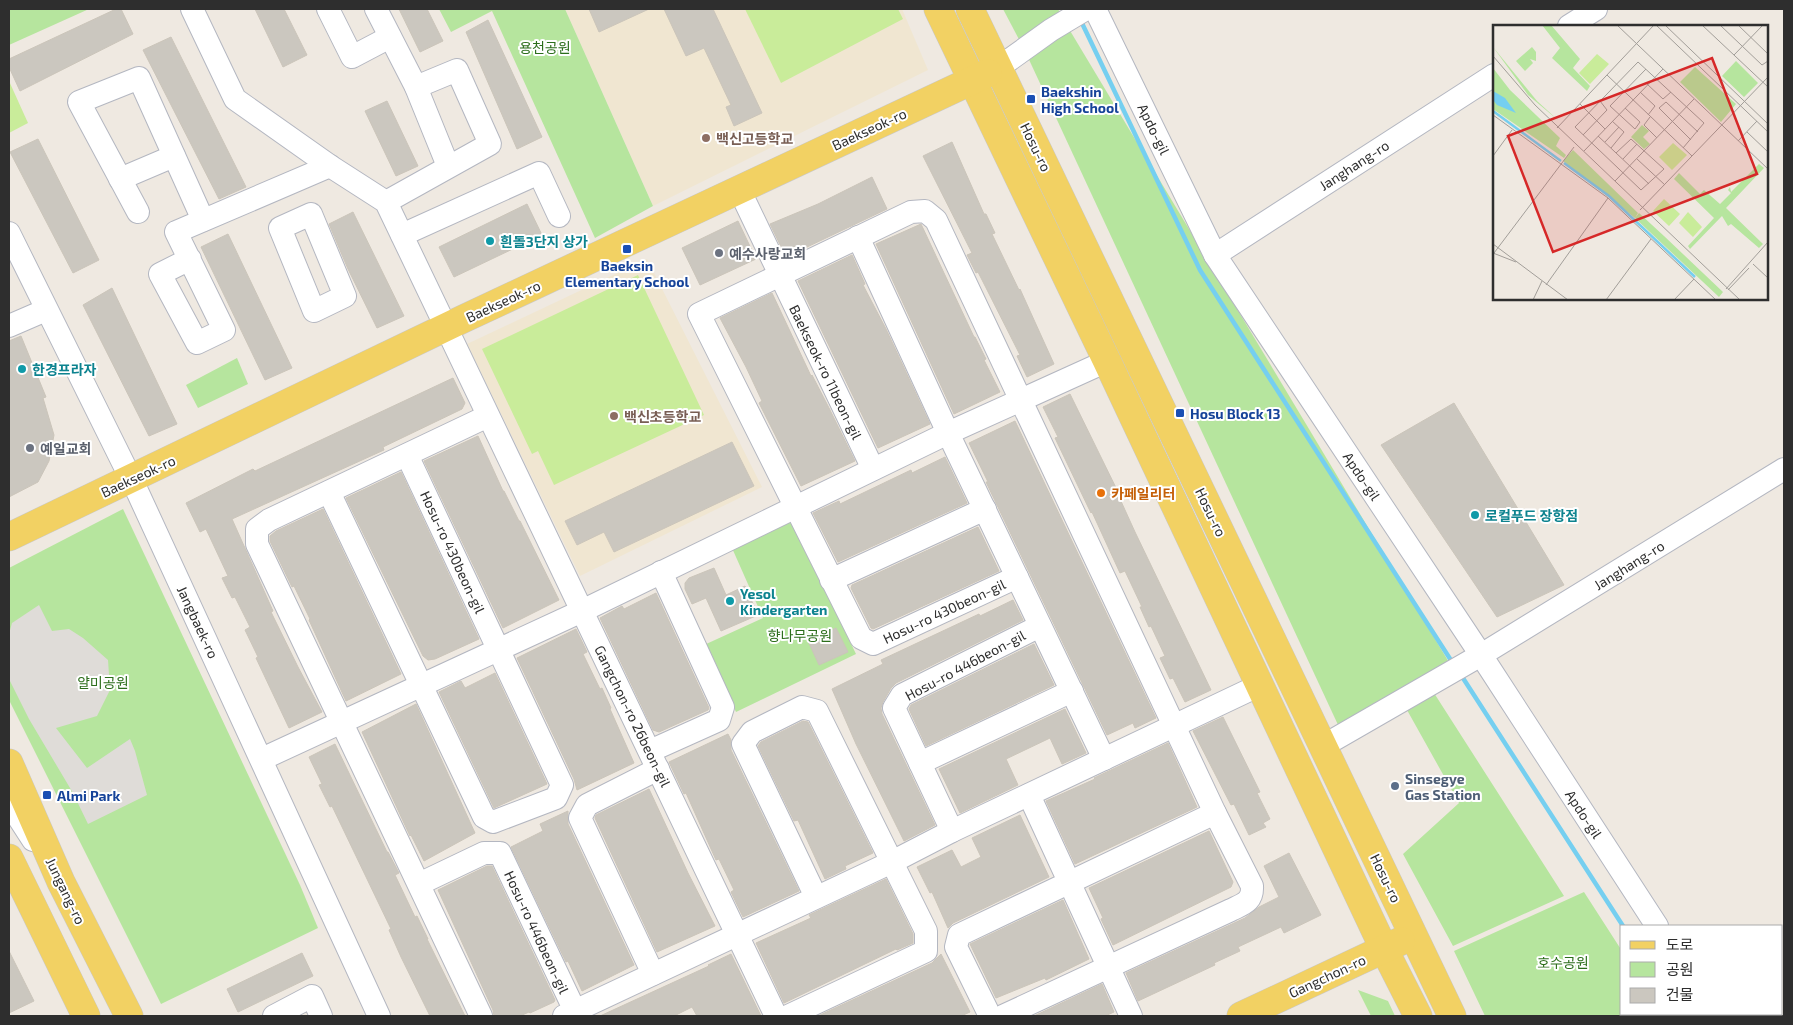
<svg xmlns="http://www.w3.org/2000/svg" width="1793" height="1025" font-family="'Exo 2','Noto Sans KR',sans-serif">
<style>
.education{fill:#f0e6d1}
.green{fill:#b6e59e}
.pitch{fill:#c9ec9a}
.plaza{fill:#dfdcd8}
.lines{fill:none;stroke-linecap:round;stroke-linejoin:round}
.stream{stroke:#75cff0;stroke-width:4.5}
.building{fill:#cbc7bf;stroke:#cbc5ba}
.minor-casing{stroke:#b4b7c1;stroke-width:24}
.major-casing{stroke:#c9c9c9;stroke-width:29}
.minor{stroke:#fff;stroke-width:22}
.major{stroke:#f2d163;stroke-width:28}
.transit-dot{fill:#1a4fb4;stroke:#fff;stroke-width:2}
.education-dot{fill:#8d6e63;stroke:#fff;stroke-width:2}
.culture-dot{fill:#0f9aa8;stroke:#fff;stroke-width:2}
.worship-dot{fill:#6b7280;stroke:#fff;stroke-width:2}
.food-dot{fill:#e8710a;stroke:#fff;stroke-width:2}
.service-dot{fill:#5c6f8a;stroke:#fff;stroke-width:2}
.labels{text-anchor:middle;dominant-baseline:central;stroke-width:4;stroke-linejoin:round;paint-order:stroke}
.park-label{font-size:14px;fill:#2c6e1b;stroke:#fff}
.transit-label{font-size:14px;font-weight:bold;fill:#164399;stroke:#fff;text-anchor:start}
.street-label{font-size:14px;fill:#2e2e2e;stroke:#fff}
.education-label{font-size:14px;font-weight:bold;fill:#785e54;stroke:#fff;text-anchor:start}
.culture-label{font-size:14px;font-weight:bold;fill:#0d838f;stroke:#fff;text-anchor:start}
.worship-label{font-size:14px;font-weight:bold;fill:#5b616d;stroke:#fff;text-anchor:start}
.food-label{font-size:14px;font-weight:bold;fill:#c56008;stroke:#fff;text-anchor:start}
.service-label{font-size:14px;font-weight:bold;fill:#4e5e75;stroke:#fff;text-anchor:start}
.inset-river{fill:none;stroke:#75cff0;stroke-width:2.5}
.inset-road{fill:none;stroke:#a29e99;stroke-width:1}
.view{fill:#d62828;fill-opacity:0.15;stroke:#d62828;stroke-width:2.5}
.inset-edge{fill:none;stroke:#2e2e2e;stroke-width:2.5}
</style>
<rect width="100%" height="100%" fill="#efe9e1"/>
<g class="education">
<polygon points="565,9 902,9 928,70 653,206"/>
<polygon points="647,259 762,487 580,576 467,344"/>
</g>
<g class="green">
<polygon points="9,9 89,9 9,45"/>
<polygon points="439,9 565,9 653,206 595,238 492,11 451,32"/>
<polygon points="1003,9 1058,9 1063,18 1022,45"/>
<polygon points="1066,24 1453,669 1339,727 1025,51"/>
<polygon points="237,358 248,384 198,408 186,385"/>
<polygon points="123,509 300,885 318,928 161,1004 9,700 9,568"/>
<polygon points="791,520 856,654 736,712 704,645 763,618 732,548"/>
<polygon points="1434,693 1564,896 1453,946 1403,854 1459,803 1407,710"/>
<polygon points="1584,892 1622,951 1622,1014 1662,1014 1664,1016 1485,1016 1454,951"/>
<polygon points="1358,990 1388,1001 1395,1016 1371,1016"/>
</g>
<g class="pitch">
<polygon points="745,9 898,9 903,19 781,83"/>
<polygon points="9,81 28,123 9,133"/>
<polygon points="638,275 704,415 554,485 538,451 532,454 482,349"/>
</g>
<polygon class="plaza" points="39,605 52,631 69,629 83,638 108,660 110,690 97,716 56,728 87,768 130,739 135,751 147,795 88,824 73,793 29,719 9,679 9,634 12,623"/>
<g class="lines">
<g class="stream">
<polyline points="1080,19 1200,270 1454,665"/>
<polyline points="1461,675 1623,926"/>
<polyline points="1679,1014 1681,1016"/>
</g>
</g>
<g class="building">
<polygon points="116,9 121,9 133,34 20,91 9,67 9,59"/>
<polygon points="255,9 284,9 307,55 283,67"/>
<polygon points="399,9 427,9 443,41 420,52"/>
<polygon points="589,9 649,9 599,32"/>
<polygon points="664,9 713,9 762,113 734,126 726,107 731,105 704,48 686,56"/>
<polygon points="488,20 542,137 517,149 466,32"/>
<polygon points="171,37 246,187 219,199 143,50"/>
<polygon points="387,101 418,166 396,176 365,111"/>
<polygon points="38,139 99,260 73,273 10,152"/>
<polygon points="952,142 984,214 986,214 995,233 992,234 1019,290 1020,289 1054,364 1027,377 1017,356 1020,355 978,272 976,273 967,255 972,253 923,156"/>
<polygon points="872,177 887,209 786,257 770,224 818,204"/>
<polygon points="527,204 542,235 454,277 439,247"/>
<polygon points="353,212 404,316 377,328 348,269 329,224"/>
<polygon points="738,221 756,259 700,285 682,248"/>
<polygon points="921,224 974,337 975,337 986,359 984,360 1000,392 954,414 876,244"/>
<polygon points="228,234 292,368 265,380 201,247"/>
<polygon points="852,255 865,284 863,285 886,329 930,424 878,448 798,281"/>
<polygon points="112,288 177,424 149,436 83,305"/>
<polygon points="772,293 811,376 812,375 829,408 855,461 801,486 759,403 762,401 746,367 720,318"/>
<polygon points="21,336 46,397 43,398 54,435 49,461 38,482 9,497 9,341"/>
<polygon points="453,378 465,403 462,409 383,447 384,450 232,519 273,611 271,612 298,667 322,712 289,728 256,658 258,657 245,630 250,627 235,597 232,598 222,578 228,576 206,529 200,532 186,503 253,469 255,471"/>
<polygon points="1070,394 1121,498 1120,499 1135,532 1211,690 1185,702 1173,678 1170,679 1160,658 1165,656 1151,626 1149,627 1140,607 1142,607 1125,571 1120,573 1092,512 1091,513 1055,438 1058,437 1043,407"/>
<polygon points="1454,403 1564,585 1497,617 1381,445"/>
<polygon points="1015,421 1156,718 1135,728 1133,723 1107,735 986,482 988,482 969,443"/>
<polygon points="478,436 503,491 504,491 519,521 520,521 559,600 503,628 424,461"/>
<polygon points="732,442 754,486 614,552 604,532 577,545 565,521"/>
<polygon points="945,457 967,503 838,562 813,513 839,501 840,504 911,470 912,473"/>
<polygon points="401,472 479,639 435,659 428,660 423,656 346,498"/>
<polygon points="323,509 401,674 346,701 309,620 310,619 294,586 292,587 270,541 270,536 276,531"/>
<polygon points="978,527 999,571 873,629 871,628 851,588 852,585"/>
<polygon points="714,568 726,595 745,586 758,615 721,631 706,598 692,604 685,589 685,583 689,578"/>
<polygon points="656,593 709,708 708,710 659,732 653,730 600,618 622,606 624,609"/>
<polygon points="1013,600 1023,620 896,683 891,688 883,702 881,708 882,714 935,825 904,841 856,744 832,689 883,664 881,660 979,614 980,616"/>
<polygon points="836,628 848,652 819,665 808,641"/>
<polygon points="576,629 587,652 583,654 600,689 602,688 611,708 610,709 634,763 577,790 574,779 517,658"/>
<polygon points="1034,644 1054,685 926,746 909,709 911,705"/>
<polygon points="495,673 547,784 494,808 439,692 461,681 465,688"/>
<polygon points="416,704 475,833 424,861 411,835 410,836 362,732"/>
<polygon points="1065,709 1086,753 1062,764 1050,738 1006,759 1018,785 960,813 939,769"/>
<polygon points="1223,717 1260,792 1257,793 1270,819 1263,823 1266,827 1249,835 1234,804 1231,805 1193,731"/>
<polygon points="803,721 808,722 873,853 845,866 846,869 825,879 798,820 794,821 758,746 761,742"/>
<polygon points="728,734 731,740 731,750 799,891 743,917 731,892 734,890 719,859 716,860 686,793 684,794 669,762"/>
<polygon points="1168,743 1197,807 1075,864 1046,801 1095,779 1094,778"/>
<polygon points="335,744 387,852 388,852 399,873 395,875 415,917 417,916 428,939 427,939 465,1016 430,1016 401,957 389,930 391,929 332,806 330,807 319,785 322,784 309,757"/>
<polygon points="649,789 688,873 715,926 657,952 595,818 596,815"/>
<polygon points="568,811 568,824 634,965 582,991 568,961 566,962 511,847 543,831 540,824"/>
<polygon points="1020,815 1049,877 953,923 948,928 932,892 930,893 917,867 952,850 961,867 981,857 972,838"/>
<polygon points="1209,831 1233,882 1231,887 1113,945 1101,919 1103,918 1089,888"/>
<polygon points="1289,853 1321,915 1284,933 1281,927 1238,947 1240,951 1214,963 1215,965 1138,1001 1126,973 1245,918 1259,907 1279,897 1264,866"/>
<polygon points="487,866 492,866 555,1000 554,1002 530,1013 529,1012 520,1016 494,1016 493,1010 438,890"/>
<polygon points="886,879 913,934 913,943 897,950 896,949 784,1003 756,943 811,918 809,915"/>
<polygon points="1063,900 1089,959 1046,980 1045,978 996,998 970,944"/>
<polygon points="9,951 34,1001 9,1013"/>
<polygon points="302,953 313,976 238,1012 227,989"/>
<polygon points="731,954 761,1016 697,1016 692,1007 674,1016 600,1016 709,966 708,965"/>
<polygon points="941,954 970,1012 961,1016 818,1016 932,963"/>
<polygon points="1102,984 1114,1012 1105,1016 1034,1016"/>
</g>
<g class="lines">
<g class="minor-casing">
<g id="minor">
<polyline points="192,9 235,99 330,166 386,202 776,1016"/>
<polyline points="328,9 352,57 390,37"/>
<polyline points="376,9 416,87 448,166"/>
<polyline points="1095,9 1215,255 1481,655 1657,926"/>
<polyline points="1569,26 1596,9"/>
<polyline points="998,68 1051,30 1086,9"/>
<polyline points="120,179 174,156"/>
<polyline points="739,189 873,469"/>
<polyline points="386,202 490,144 457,70 416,87"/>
<polyline points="138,212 79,102 139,78 203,220"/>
<polygon points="311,214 345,296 314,311 280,228"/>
<polyline points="9,233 138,493 379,1016"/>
<polyline points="402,235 539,173 559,216"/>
<polyline points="858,237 948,433 1104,759"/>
<polyline points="1215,255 1494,75"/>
<polyline points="190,259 160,274 197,343 224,330 176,232 330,166"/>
<polyline points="9,326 46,310"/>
<polyline points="329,492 484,817 493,822 556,798 562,785 407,455"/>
<polyline points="831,580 985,509"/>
<polyline points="1323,746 1481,655 1784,469"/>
<polyline points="650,751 719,720 723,707 661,572"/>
<polyline points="262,759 582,611 948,433 1107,361"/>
<polyline points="920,763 1072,691"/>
<polyline points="1029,795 1131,1016"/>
<polyline points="9,803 33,840"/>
<polyline points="952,831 894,708 902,695 1040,626"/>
<polyline points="419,884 484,853 500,853 575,1011"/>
<polyline points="653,974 580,818 587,805 658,769"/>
<polyline points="1715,1014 1717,1016"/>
<polyline points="274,1016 312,996 321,1016"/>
<polyline points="481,1016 257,544 257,529 269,520 488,416"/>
<polyline points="564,1016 892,862 952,831 1260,685"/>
<polyline points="788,1016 926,951 926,931 817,711 802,707 752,732 743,744 816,897"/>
<polyline points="990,1016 956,947 959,935 1215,813"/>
<path d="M1003,1016L1231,910C1243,904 1253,902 1252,886L1215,813L936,220L925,211L911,212L699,314L861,638L873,644L1017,577"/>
</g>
</g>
<g class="major-casing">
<g id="major">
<polyline points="938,9 1107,361 1384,949 1418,1016"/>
<polyline points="970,9 1452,1016"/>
<polyline points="9,537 463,319 988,73"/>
<polyline points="9,763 61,882 129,1016"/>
<polyline points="9,858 86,1016"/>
<polyline points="1241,1016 1401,941"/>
</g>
</g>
<use href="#minor" class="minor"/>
<use href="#major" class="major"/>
</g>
<g class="transit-dot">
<rect x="1026" y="94" width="10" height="10" rx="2.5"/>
<rect x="622" y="244" width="10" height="10" rx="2.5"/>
<rect x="1175" y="408" width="10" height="10" rx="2.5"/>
<rect x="42" y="790" width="10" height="10" rx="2.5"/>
</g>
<g class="education-dot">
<circle cx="706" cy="138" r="5"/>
<circle cx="614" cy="416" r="5"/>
</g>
<g class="culture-dot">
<circle cx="490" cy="241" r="5"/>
<circle cx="22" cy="369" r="5"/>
<circle cx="1475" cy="515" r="5"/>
<circle cx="730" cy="601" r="5"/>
</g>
<g class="worship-dot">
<circle cx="719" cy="253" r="5"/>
<circle cx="30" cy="448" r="5"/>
</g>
<circle class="food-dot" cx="1101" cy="493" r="5"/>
<circle class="service-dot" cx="1395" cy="786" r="5"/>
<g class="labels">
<g class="park-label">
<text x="545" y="47">용천공원</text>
<text x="800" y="635">향나무공원</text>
<text x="103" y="682">얄미공원</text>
<text x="1563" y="962">호수공원</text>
</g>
<g class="transit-label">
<text x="1041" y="91">Baekshin<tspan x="1041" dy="16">High School</tspan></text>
<text x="627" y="265" text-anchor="middle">Baeksin<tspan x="627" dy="16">Elementary School</tspan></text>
<text x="1190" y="413">Hosu Block 13</text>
<text x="57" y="795">Almi Park</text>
</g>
<g class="street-label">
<text transform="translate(869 129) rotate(-25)">Baekseok-ro</text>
<text transform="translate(1154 129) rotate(64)">Apdo-gil</text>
<text transform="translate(1036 147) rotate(64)">Hosu-ro</text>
<text transform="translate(1354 165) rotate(-33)">Janghang-ro</text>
<text transform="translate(503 301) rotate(-25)">Baekseok-ro</text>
<text transform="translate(826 372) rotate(64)">Baekseok-ro 11beon-gil</text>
<text transform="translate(138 476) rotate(-25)">Baekseok-ro</text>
<text transform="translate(1362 476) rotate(56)">Apdo-gil</text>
<text transform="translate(1211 512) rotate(64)">Hosu-ro</text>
<text transform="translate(453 552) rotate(65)">Hosu-ro 430beon-gil</text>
<text transform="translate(1629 565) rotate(-32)">Janghang-ro</text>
<text transform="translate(944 611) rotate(-25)">Hosu-ro 430beon-gil</text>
<text transform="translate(198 622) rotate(65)">Jangbaek-ro</text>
<text transform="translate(965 665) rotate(-28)">Hosu-ro 446beon-gil</text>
<text transform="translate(633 716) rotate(64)">Gangchon-ro 26beon-gil</text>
<text transform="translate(1584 814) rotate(57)">Apdo-gil</text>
<text transform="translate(1386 878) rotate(64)">Hosu-ro</text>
<text transform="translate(66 891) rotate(64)">Jungang-ro</text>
<text transform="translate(537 932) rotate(65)">Hosu-ro 446beon-gil</text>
<text transform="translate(1327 976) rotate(-25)">Gangchon-ro</text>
</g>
<g class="education-label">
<text x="716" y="138">백신고등학교</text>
<text x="624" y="416">백신초등학교</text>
</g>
<g class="culture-label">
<text x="500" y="241">흰돌3단지 상가</text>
<text x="32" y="369">한경프라자</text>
<text x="1485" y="515">로컬푸드 장항점</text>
<text x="740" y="593">Yesol<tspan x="740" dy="16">Kindergarten</tspan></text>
</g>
<g class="worship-label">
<text x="729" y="253">예수사랑교회</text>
<text x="40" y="448">예일교회</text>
</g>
<g class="food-label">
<text x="1111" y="493">카페일리터</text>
</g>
<g class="service-label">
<text x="1405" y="778">Sinsegye<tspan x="1405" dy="16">Gas Station</tspan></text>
</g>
</g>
<g transform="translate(1493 25)">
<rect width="275" height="275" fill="#efe9e1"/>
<path d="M49,0H58L87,34L80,43L97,61L94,66L59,33L67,23ZM0,22L44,76L66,96L35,70ZM39,22L43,27V36L37,34L40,38L32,46L23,36ZM243,36L265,58L251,72L229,51ZM202,42L243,79L228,97L187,57ZM0,43L17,65L67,113L63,121L73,130L71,133L0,84ZM149,100L156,106L150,112L157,119L151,124L138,112ZM80,125L145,188L142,193L70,136ZM266,139L271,143L233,183L270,219L266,223L238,199L235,201L229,191L197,224L195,221L221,193L181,154L186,148L207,169L211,165L227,179L238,168L235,165L237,162L238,167ZM146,188L171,211L230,267L226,272L142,193Z" fill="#b6e59e"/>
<path d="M104,29L116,39L97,59L86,48ZM180,118L194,130L179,145L166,132ZM171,174L187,189L176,201L160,186ZM195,187L209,202L200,212L186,198Z" fill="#c9ec9a"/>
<path d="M0,66L12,73L23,88L4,80L0,75Z" fill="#75cff0"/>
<path class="inset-river" d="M0,86L68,136M71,138L116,171L202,252"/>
<path class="inset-road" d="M124,0L275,144M163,0L275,107M172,0L275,99M209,0L275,62M227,0L269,40L275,36M245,0L275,29M241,30L270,0M0,31L42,80L247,275M114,50L199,131M154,59L170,74L178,67M147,67L162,81L155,90M87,79L112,104M132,83L147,97L142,104L117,81L153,44M0,90L115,173L223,275M157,92L151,100L164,113M64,103L161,0M254,107L275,127M90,110L114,85L107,76M105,111L156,159M198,115L166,83L173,77L205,107M245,116L264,96M112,117L126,102M118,123L131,107L119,96M91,126L170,44M123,128L138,114L171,144L148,165L82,102L145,37L211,98L190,123M0,131L19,105M130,134L144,119M144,134L172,160M122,156L201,74M147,185L275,52M0,219L75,275M0,228L23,237M1,228L81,122M260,239L275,253M53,260L115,173M233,264L275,217M235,265L256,243M40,275L49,256M113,275L158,214M181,275L201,254"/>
<path class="view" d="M219,33L264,149L60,227L15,111Z"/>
<rect width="275" height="275" class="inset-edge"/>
</g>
<rect width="1793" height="1025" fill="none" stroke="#2e2e2e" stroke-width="20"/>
<rect x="1620" y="925" width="162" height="90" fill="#ffffff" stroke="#ababab"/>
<rect x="1630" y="941" width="25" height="8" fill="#f2d163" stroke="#ababab"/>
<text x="1666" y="950" font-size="15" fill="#2e2e2e">도로</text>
<rect x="1630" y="962" width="25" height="15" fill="#b6e59e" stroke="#ababab"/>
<text x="1666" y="975" font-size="15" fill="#2e2e2e">공원</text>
<rect x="1630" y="988" width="25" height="15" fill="#cbc7bf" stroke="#ababab"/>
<text x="1666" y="1000" font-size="15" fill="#2e2e2e">건물</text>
</svg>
